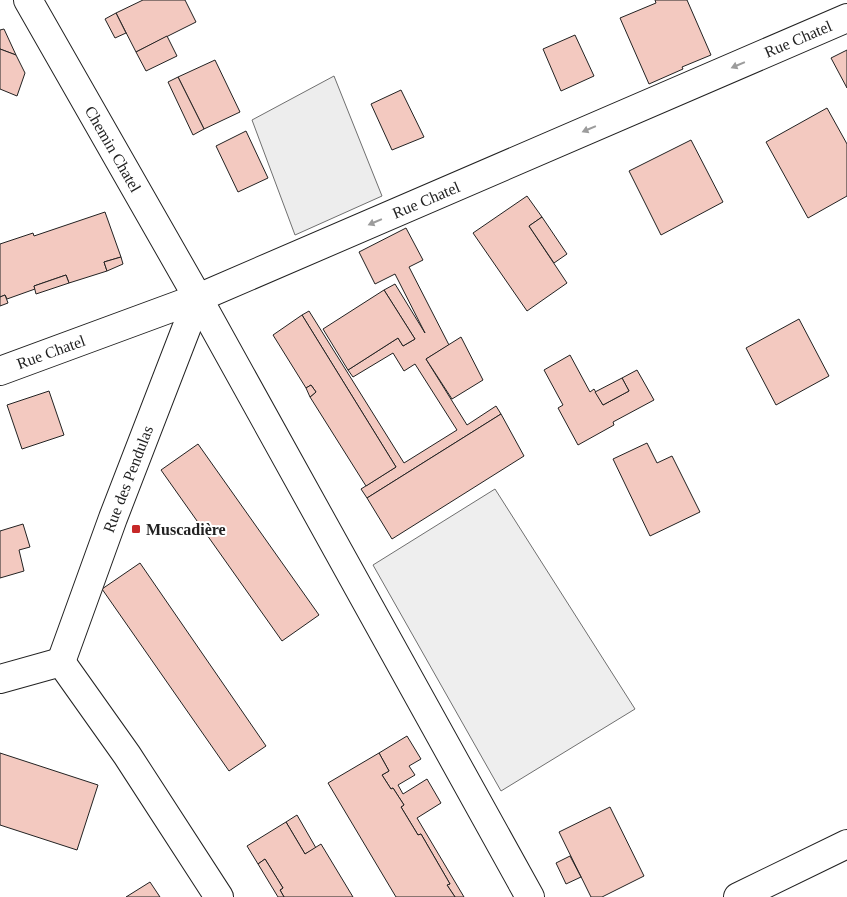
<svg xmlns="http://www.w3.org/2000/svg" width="847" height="897" font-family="'Times New Roman',serif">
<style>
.green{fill:#eee;stroke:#6f6f6f}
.parking{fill:#ededed;stroke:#6f6f6f}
.building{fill:#f3c9c0;stroke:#222}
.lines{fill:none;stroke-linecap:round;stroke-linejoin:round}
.minor-casing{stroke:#222;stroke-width:30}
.minor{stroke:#fff;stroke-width:28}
.oneway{fill:#9c9c9c}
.poi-dot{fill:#c62828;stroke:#fff;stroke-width:2}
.labels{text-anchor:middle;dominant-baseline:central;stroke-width:4;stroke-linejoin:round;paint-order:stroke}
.street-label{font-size:16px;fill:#222;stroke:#fff}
.poi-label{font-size:16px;font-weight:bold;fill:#222;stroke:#fff;text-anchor:start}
</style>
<rect width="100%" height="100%" fill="#fff"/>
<polygon class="green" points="495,489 635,709 501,791 373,565"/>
<polygon class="parking" points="334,76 382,196 295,235 252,120"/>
<g class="building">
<polygon points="143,0 185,0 196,22 136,52 116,13"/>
<polygon points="655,0 687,0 711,55 682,67 683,69 649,84 620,18 656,3"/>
<polygon points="116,13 126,33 115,38 105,19"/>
<polygon points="4,29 16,55 0,49 0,30"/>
<polygon points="575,35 594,76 561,91 543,49"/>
<polygon points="167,36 177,56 146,71 136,52"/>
<polygon points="0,49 16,55 25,73 17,96 0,89"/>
<polygon points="847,50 847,88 831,58"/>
<polygon points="215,60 240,112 204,129 178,77"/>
<polygon points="178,77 204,129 193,135 168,82"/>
<polygon points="401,90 424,137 392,150 371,104"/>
<polygon points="827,108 847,144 847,196 808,218 766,142"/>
<polygon points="246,131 268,178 238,192 216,146"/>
<polygon points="691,140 723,202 661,235 629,171"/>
<polygon points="527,196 542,217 529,226 567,283 527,311 473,233"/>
<polygon points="105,212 121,257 104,262 107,271 69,283 66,275 34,286 35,289 7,299 5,295 0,297 0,244 33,233 34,236"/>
<polygon points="542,217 567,254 554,263 529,226"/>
<polygon points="406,228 423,260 409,267 449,345 426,359 467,425 496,406 501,414 367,498 361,489 396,467 302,315 309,311 404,463 457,430 415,364 404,371 393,353 353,377 348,370 398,338 403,346 415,339 384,290 395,284 425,333 395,274 375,284 359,252"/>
<polygon points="121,257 123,264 107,271 104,262"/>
<polygon points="66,275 69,283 36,294 34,286"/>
<polygon points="384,290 415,339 403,346 398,338 348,370 323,329"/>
<polygon points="5,295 8,303 0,306 0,297"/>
<polygon points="302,315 396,467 366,486 310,397 316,392 311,385 306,388 273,335"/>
<polygon points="799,319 829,376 776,405 746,348"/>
<polygon points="461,337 483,380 452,399 426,359"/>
<polygon points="570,355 590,392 594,389 603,405 629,391 622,378 637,370 654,400 613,422 614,425 578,445 558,408 563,405 544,370"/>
<polygon points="622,378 629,391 603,405 595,392"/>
<polygon points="311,385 316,392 310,397 306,388"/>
<polygon points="49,391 64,435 22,449 7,405"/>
<polygon points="501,414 524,456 392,539 367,498"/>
<polygon points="647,443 657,463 672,456 700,512 650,536 613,459"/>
<polygon points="198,444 319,615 282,641 161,470"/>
<polygon points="23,524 30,547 19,550 24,571 0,578 0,531"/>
<polygon points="140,563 266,746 229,771 102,589"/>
<polygon points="407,736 421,759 409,766 415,775 398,785 403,794 427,779 441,803 417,818 464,897 455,897 447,885 450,884 421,834 418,835 401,807 404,805 393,788 391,789 382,775 389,771 379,753"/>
<polygon points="0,753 98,785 77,850 0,825"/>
<polygon points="379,753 389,771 382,775 391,789 393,788 404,805 401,807 418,835 421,834 450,884 447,885 455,897 396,897 328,783"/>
<polygon points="610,807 644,876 602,897 591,897 559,832"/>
<polygon points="297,815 316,848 305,854 286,822"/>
<polygon points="286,822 305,854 321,844 353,897 284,897 280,890 283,888 265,859 258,864 247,846"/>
<polygon points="570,856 581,877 566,884 556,863"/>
<polygon points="265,859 283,888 280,890 284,897 278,897 258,864"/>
<polygon points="150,882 160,897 126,897"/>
</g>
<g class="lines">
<g class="minor-casing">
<g id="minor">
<polyline points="28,0 198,298 530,897"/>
<polyline points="0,371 198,298 847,18"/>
<polyline points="61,662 113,518 198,298"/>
<polyline points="61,662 127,755 219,897"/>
<polyline points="0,679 61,662"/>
<polyline points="738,897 847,844"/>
</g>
</g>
<use href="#minor" class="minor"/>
</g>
<defs><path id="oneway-solid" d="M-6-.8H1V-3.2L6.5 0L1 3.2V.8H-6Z" transform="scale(1.25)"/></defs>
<g class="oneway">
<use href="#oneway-solid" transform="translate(738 65) rotate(157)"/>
<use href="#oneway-solid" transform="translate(589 129) rotate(157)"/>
<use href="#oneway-solid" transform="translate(375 222) rotate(157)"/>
</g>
<rect class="poi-dot" x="131" y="524" width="10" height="10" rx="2.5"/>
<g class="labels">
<g class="street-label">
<text transform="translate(798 39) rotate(-23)">Rue Chatel</text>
<text transform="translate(113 149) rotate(60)">Chemin Chatel</text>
<text transform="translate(426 200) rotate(-23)">Rue Chatel</text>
<text transform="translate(51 352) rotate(-20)">Rue Chatel</text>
<text transform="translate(128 479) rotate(-69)">Rue des Pendulas</text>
</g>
<g class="poi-label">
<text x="146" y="529">Muscadière</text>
</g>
</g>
</svg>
